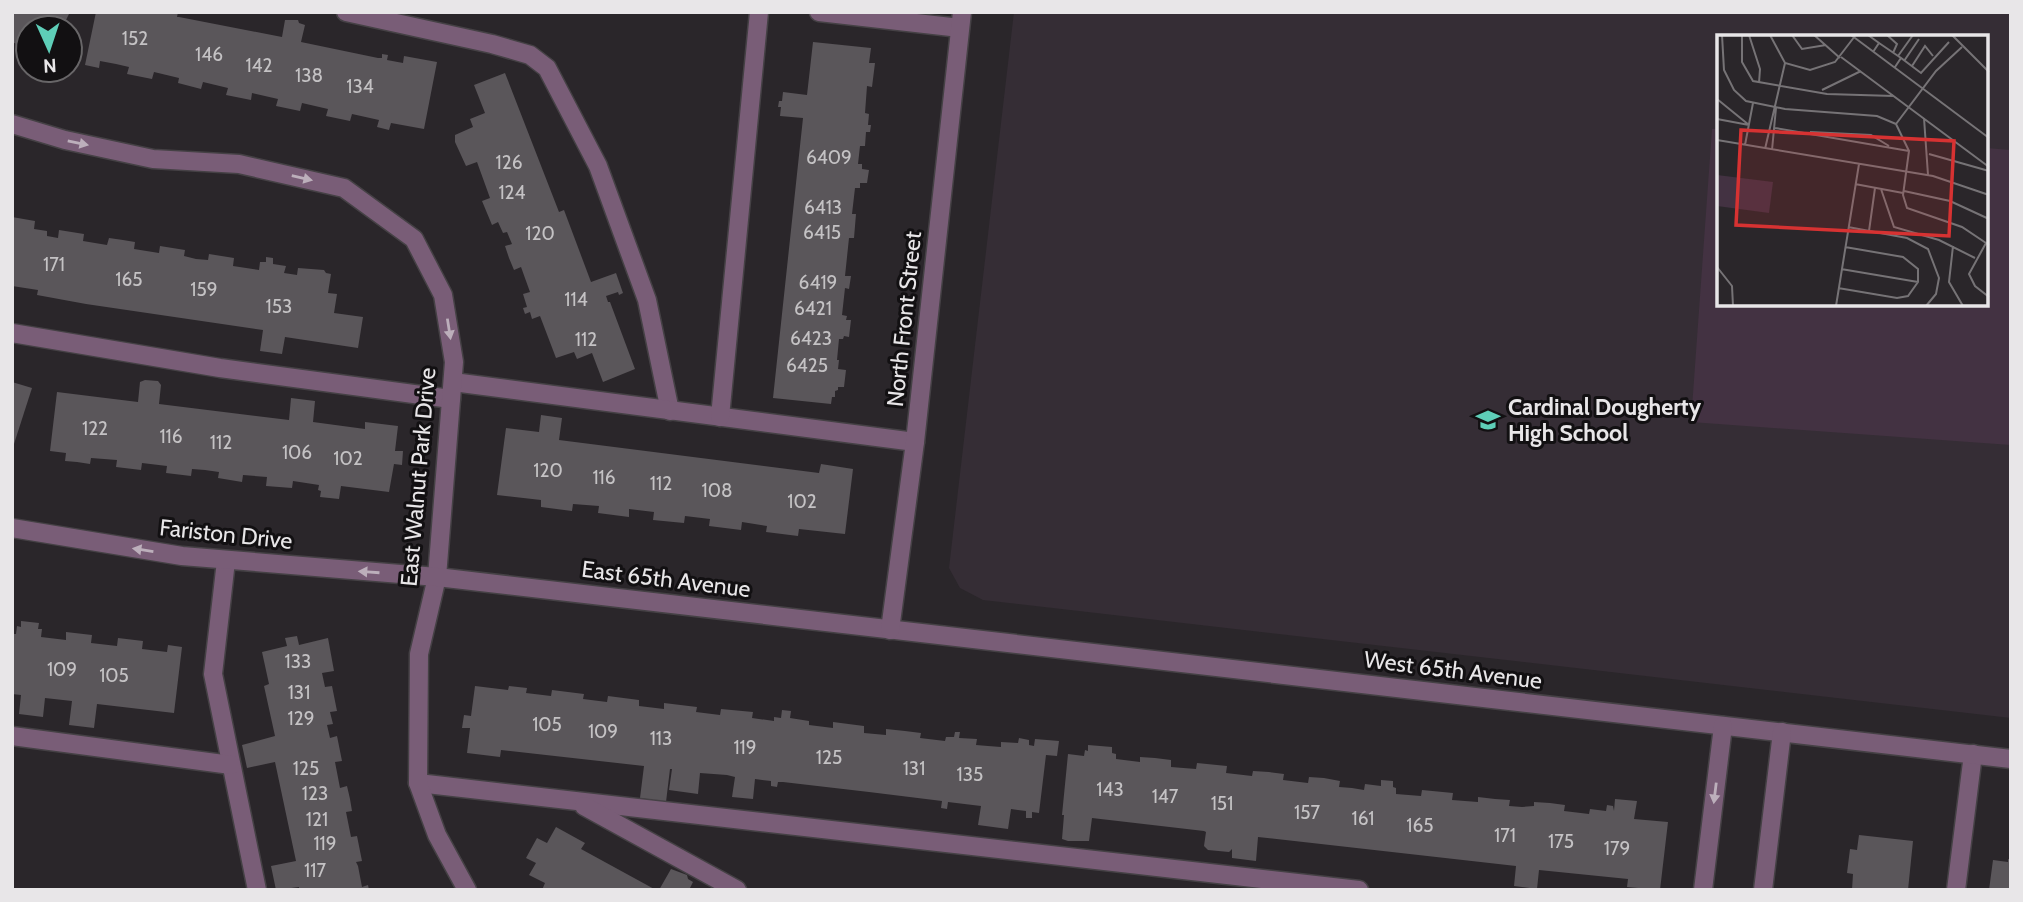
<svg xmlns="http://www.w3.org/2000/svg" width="2023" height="902" font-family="Cabin,sans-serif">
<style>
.built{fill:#352d35;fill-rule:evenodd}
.green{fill:#433242}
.building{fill:#5a565a}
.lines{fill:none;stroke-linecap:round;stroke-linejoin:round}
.service-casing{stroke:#454145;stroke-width:21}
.minor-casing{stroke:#454145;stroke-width:21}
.service{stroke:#795d77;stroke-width:18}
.minor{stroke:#795d77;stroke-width:18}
.oneway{fill:#bcafbb}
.labels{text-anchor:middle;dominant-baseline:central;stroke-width:6;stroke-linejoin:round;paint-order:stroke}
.number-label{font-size:19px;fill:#c4c2c4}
.street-label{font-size:23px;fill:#e8e6e8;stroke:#121012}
.poi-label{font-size:23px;font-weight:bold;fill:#e8e6e8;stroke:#121012;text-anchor:start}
.inset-road{fill:none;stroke:#767376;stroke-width:2}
.view{fill:#d73232;fill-opacity:0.15;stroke:#d73232;stroke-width:3.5}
.inset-edge{fill:none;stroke:#e8e6e8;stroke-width:3.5}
</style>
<rect width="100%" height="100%" fill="#2a262a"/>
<path class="built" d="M1014,12H2011V718L983,600L960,588L949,568ZM1718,37H1986V304H1718Z"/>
<polygon class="green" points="1712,129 1718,129 1718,304 1986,304 1986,148 2011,150 2011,445 1691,422"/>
<g class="building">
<polygon points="12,12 70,12 62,28 28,28 28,49 12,42"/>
<polygon points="96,12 178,12 177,17 179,17 282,37 285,20 298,20 299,23 305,25 301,42 378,58 382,58 382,54 388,55 387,60 403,63 404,56 437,62 424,129 391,123 389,130 377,127 379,120 352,114 350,121 326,116 328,109 302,103 300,111 276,106 278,99 252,93 251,100 226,95 228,88 203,82 201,89 178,83 179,78 154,72 152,79 127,74 129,67 116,64 100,61 99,68 85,65"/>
<polygon points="813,42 871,48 869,63 875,63 872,87 867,86 865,113 869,114 868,125 871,125 870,132 866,132 865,146 860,146 858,164 862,164 862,169 869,170 867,183 860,183 860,188 855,188 852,214 856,214 854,238 849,238 845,276 851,276 849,289 845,288 842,315 847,316 846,320 851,320 849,337 844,336 843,339 839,339 837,360 839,360 838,369 846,370 844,387 838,387 838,390 835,391 835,397 832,397 831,404 773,398 803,118 780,116 781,107 778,107 779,101 782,101 783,92 807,95"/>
<polygon points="505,73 559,212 564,210 591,282 616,273 623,293 619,295 618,292 606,296 608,302 610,302 635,369 603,382 592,353 577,359 574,352 556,358 540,316 532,319 530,312 525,314 523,308 527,307 523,294 530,292 521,267 514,270 509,258 505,246 512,244 507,232 503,233 498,222 492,225 482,201 490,198 477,162 466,166 455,142 455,135 473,127 470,119 485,113 474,85"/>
<polygon points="12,217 35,221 34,229 47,231 47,236 58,238 59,230 84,234 83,241 107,245 109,238 123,240 135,242 134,249 159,253 160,246 185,250 184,256 196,259 208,260 209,254 234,258 233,266 259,270 260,262 266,262 266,257 273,258 273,264 286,266 284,273 297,275 298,268 324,270 326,273 331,274 328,293 337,294 334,313 363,317 358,348 285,337 282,354 260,351 263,330 86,304 37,295 38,290 12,286"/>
<polygon points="145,380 158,381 161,385 159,404 289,420 291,398 315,401 313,422 365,429 365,422 398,426 395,451 403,451 402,465 394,464 389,492 341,486 339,499 320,497 321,491 318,490 319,485 293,481 292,488 266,486 267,477 243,475 242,482 218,478 219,472 205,470 192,469 191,476 166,473 167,466 142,463 141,470 116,467 117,460 91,458 90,464 77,462 65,461 66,453 50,451 57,392 138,402 140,382"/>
<polygon points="12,382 32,388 13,447 12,447"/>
<polygon points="541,415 562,418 559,440 819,473 821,464 853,469 845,534 799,529 798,536 766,532 767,526 742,522 741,530 709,526 710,519 685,516 684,523 653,520 654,512 629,509 629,517 598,513 599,506 573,504 572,511 541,507 541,500 497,495 506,428 539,432"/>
<polygon points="21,621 39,623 38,629 42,629 41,637 66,640 66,632 92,635 91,643 117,646 118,638 143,641 142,649 167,652 168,645 182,647 174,713 97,704 94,728 69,725 72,701 45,698 43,717 19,714 21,695 12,694 12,634 16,634 17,626 21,627"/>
<polygon points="297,636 299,645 328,638 334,671 322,673 325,687 332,686 337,711 330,712 333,724 327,725 330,738 337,736 342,761 335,762 340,788 347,786 350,799 352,811 346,812 351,837 357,836 362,861 356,862 358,866 362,887 368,885 369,890 299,890 299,887 276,890 271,866 296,861 275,762 247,768 242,745 275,736 264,686 269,684 262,652 287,646 285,638"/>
<polygon points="475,686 508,690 509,686 527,688 526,693 551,696 552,690 584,694 583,699 607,702 608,696 639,700 639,706 664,709 664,703 697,707 696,712 720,715 721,709 753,712 752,718 774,721 774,717 781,718 782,710 791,711 790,718 809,721 809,725 833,728 833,722 864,726 864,733 886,735 886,729 905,731 921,733 920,738 945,741 946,737 954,737 955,732 960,732 959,738 977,739 976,745 988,746 1001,747 1001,742 1018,743 1019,738 1029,740 1029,745 1034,746 1035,739 1059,741 1057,756 1046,755 1039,813 1032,812 1032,818 1026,818 1026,811 1011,809 1008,829 978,825 981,806 948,802 947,809 941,808 942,801 869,792 783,782 778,782 777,787 771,786 771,781 755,779 753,799 732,797 735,777 727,775 700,773 698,794 669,790 672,769 670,769 666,802 640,798 644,766 501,750 500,757 467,753 470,728 462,728 464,715 471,716"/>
<polygon points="1088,745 1112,747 1112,753 1116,754 1116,759 1140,762 1140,757 1155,758 1171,760 1171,767 1196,769 1197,763 1227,766 1226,773 1252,776 1253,771 1269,772 1284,774 1283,780 1308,783 1309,777 1324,778 1340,781 1339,787 1352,788 1364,790 1365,784 1381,786 1381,780 1393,781 1393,787 1396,788 1396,794 1421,796 1422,790 1453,793 1452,800 1478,802 1478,797 1495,799 1510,800 1509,806 1522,807 1534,806 1534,802 1550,803 1565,805 1564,811 1589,814 1590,809 1606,811 1607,805 1613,806 1614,811 1615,799 1637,801 1634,819 1668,822 1660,890 1627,887 1628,879 1539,870 1537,889 1514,886 1516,866 1258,837 1256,861 1232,858 1232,849 1229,852 1208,850 1204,846 1206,832 1204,831 1092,818 1089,841 1068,841 1062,839 1064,815 1062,815 1068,754 1084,756 1085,750 1088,751"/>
<polygon points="556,827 585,843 581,849 656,890 542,890 545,883 529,875 536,863 526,858 537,838 547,843"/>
<polygon points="1859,835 1913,841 1908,890 1852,890 1853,874 1847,873 1850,849 1857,850"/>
<polygon points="2008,859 2011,860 2011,890 1989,890 1993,860 2008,862"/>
<polygon points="671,869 687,875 688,879 693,882 689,890 659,890"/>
</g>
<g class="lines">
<g class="service-casing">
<g id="service">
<polyline points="346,12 492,44 530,55 547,68 598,166 647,300 670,411"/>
<polyline points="819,12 960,28"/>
<polyline points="12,333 220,368 451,399"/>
<polyline points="453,382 915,442"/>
<polyline points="720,417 759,12"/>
<polyline points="226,561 213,674 257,890"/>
<polyline points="12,736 231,765"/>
<polyline points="418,783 1359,890"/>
<polyline points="584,806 737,890"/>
<polyline points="1956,890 1973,754"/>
</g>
</g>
<g class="minor-casing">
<g id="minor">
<polyline points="12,124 65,140 153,159 239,164 344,188 414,239 443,295 454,362 437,577 419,654 418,783 437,835 467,890"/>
<polyline points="12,528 182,556 437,577 2011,759"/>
<polyline points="890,630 915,442 962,12"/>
<polyline points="1703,890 1723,726"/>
<polyline points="1763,890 1782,732"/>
</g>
</g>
<use href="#service" class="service"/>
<use href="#minor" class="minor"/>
</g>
<defs><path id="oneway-solid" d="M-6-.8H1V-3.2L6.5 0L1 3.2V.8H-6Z" transform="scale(1.75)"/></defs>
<g class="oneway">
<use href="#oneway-solid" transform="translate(78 143) rotate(12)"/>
<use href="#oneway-solid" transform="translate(302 178) rotate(13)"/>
<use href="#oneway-solid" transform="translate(449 329) rotate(81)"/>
<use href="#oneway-solid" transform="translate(143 550) rotate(-171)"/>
<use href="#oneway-solid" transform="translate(369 572) rotate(-176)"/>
<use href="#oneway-solid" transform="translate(1715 793) rotate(97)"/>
</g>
<defs>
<g id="school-bare" transform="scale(1.89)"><path d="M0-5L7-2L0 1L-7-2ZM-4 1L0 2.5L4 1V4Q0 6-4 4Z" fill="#5eceb8" stroke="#121012" stroke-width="2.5" paint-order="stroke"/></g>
</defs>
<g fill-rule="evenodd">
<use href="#school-bare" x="1488" y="420"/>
</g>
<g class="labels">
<g class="number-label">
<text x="135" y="38">152</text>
<text x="209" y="54">146</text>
<text x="259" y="65">142</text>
<text x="309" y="75">138</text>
<text x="360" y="86">134</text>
<text x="829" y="157">6409</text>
<text x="509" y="162">126</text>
<text x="512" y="192">124</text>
<text x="823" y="207">6413</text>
<text x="822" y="232">6415</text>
<text x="540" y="233">120</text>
<text x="54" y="264">171</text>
<text x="129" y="279">165</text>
<text x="818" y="282">6419</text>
<text x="204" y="289">159</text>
<text x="576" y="299">114</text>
<text x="279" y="306">153</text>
<text x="813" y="308">6421</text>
<text x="811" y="338">6423</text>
<text x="586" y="339">112</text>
<text x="807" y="365">6425</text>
<text x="95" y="428">122</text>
<text x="171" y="436">116</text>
<text x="221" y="442">112</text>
<text x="297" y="452">106</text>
<text x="348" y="458">102</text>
<text x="548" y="470">120</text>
<text x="604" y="477">116</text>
<text x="661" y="483">112</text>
<text x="717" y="490">108</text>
<text x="802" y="501">102</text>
<text x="298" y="661">133</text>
<text x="62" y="669">109</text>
<text x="114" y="675">105</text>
<text x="299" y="692">131</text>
<text x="301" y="718">129</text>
<text x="547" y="724">105</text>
<text x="603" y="731">109</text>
<text x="661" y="738">113</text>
<text x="745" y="747">119</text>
<text x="829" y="757">125</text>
<text x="306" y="768">125</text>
<text x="914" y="768">131</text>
<text x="970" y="774">135</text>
<text x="1110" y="789">143</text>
<text x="315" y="793">123</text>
<text x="1165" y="796">147</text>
<text x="1222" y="803">151</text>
<text x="1307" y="812">157</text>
<text x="1363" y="818">161</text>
<text x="317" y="819">121</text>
<text x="1420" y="825">165</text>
<text x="1505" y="835">171</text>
<text x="1561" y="841">175</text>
<text x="325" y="843">119</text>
<text x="1617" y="848">179</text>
<text x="315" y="870">117</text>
</g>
<g class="street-label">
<text transform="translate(904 319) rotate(-84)">North Front Street</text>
<text transform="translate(418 477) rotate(-85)">East Walnut Park Drive</text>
<text transform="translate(226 534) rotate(6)">Fariston Drive</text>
<text transform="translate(666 579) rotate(7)">East 65th Avenue</text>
<text transform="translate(1453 670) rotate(7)">West 65th Avenue</text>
</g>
<g class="poi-label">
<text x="1508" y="407">Cardinal Dougherty<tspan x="1508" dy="26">High School</tspan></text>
</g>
</g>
<g transform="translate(1717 35)">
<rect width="271" height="271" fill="#2a262a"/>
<path d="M0,140L56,147L52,178L0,171Z" fill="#433242"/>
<path class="inset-road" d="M5,0L7,35L17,55L29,66L68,74L160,81L179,89M25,0V27L36,46L110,59L177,61M32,0L43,34L42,48M53,0L68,28L93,35L118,27L138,1M75,0L85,14L109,10M97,0L123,23M134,0L272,103M151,0L162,8L156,17M170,0L180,9L176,18M235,0L272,37M162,8L184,23M181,21L196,0M124,22L272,132M187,26L202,4M195,31L208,11L216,21M178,32L184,23L204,38L232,7M105,55L144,36M0,64L32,90L0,84M207,83L211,140M179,89L192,116L186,160L190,173L245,192L272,210M179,89L219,36L245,12M58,93L192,116M93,97L154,100L172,111M0,105L216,141L272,160M28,110L36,68M48,114L68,28M55,115L59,73M212,119L272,136M138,149L186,158M164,154L177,192L222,205L258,223M187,156L233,166L272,184M131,192L190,203L211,214L222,243L219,259L209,271M152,196L158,153M269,208L252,239L258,251L272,262M236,211L232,247L246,271M0,232L15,251L16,271M124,234L201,247M121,253L180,263L191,261L201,247V234L186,222L128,212M119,271L142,129"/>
<path class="view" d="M24,95L237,106L232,201L19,190Z"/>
<rect width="271" height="271" class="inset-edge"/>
</g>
<rect width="2023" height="902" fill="none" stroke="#e8e6e8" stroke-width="28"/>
<g transform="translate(49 49) rotate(177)"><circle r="33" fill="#121012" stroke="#686668" stroke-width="2"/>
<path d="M0-5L12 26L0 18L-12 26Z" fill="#5eceb8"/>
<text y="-10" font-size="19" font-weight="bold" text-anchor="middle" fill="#e8e6e8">N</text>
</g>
</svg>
